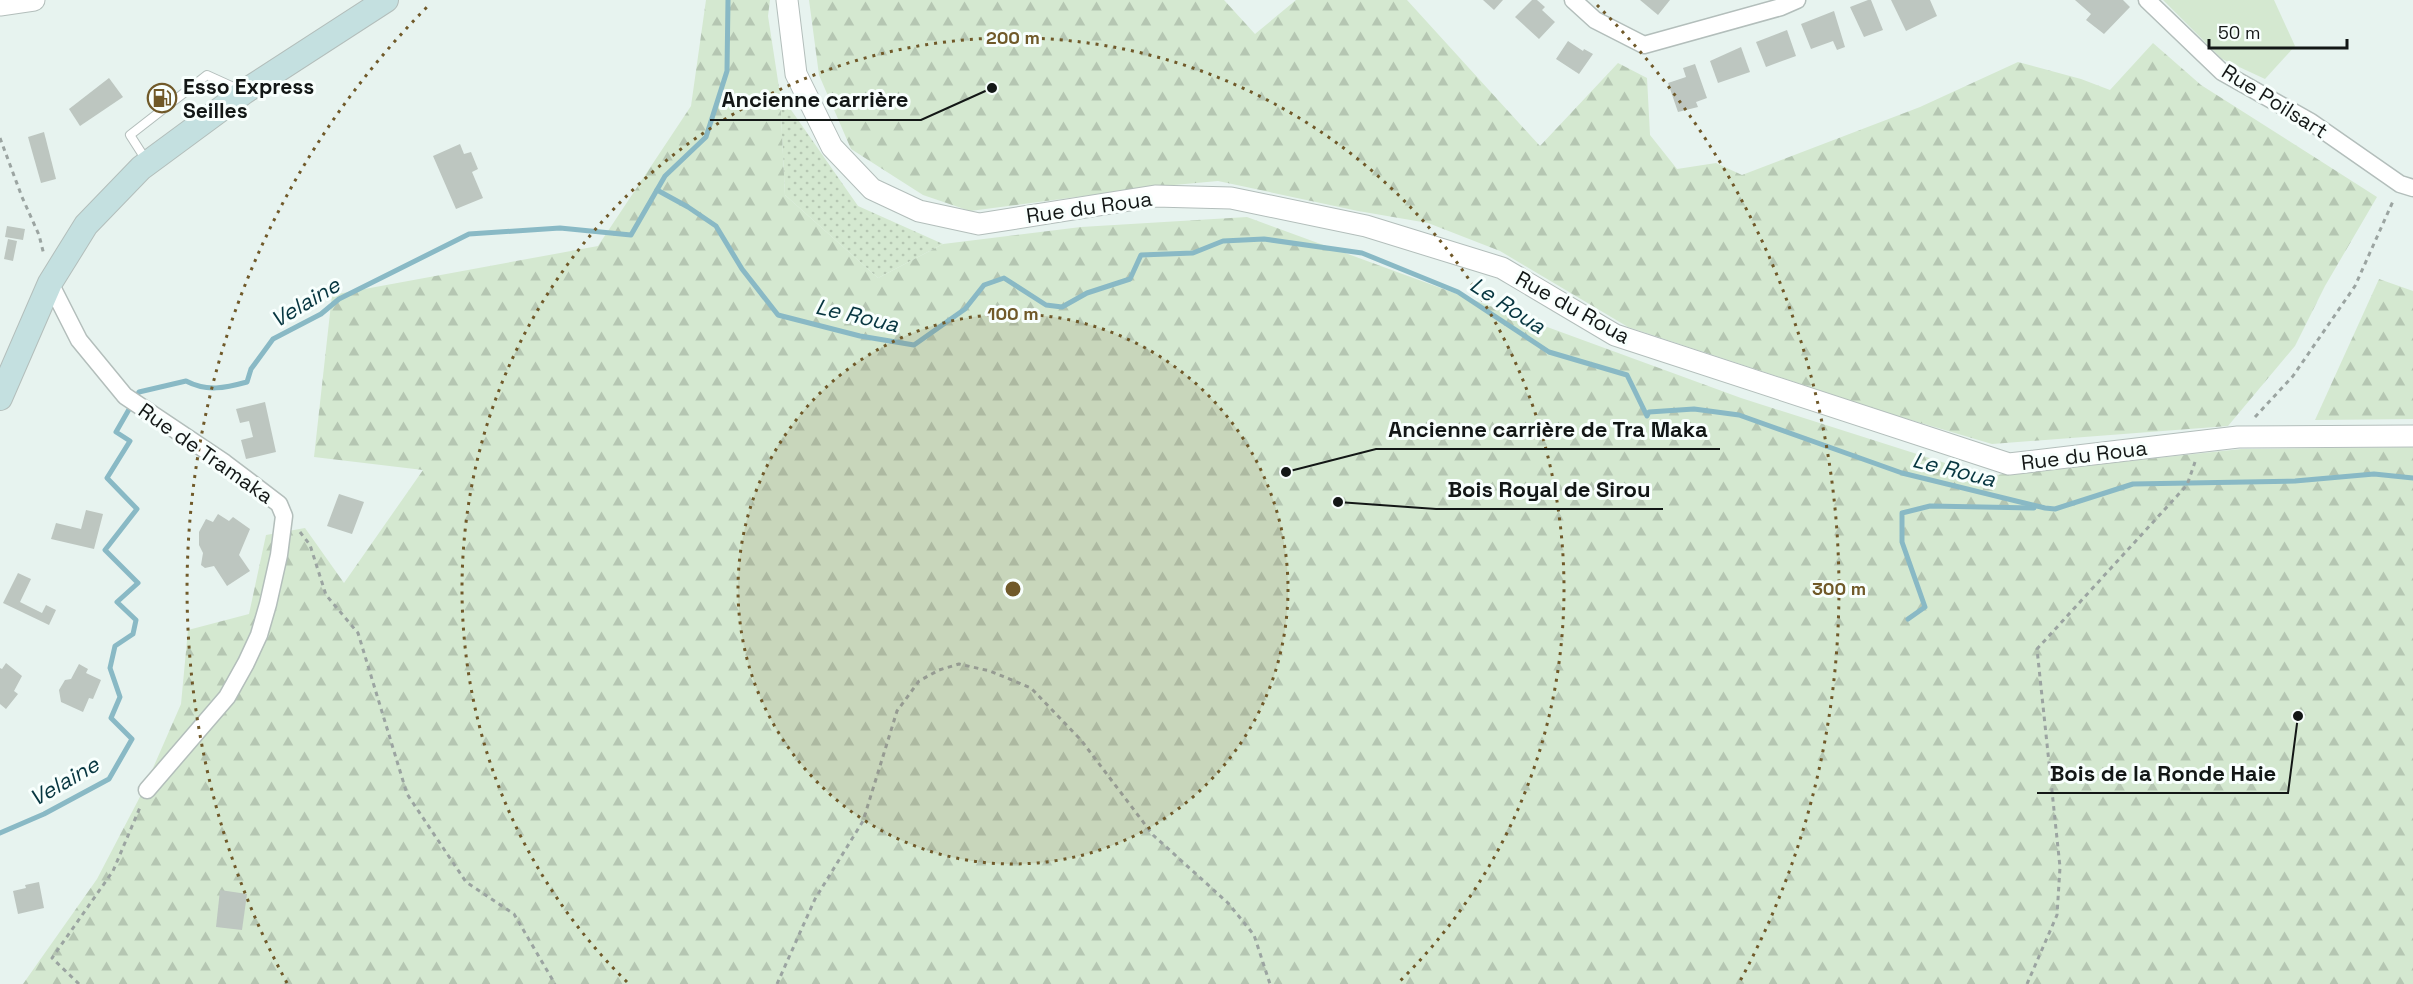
<svg xmlns="http://www.w3.org/2000/svg" width="2413" height="984" font-family="'Space Grotesk',sans-serif">
<style>
.grass{fill:url(#grass-dots)}
.forest{fill:url(#forest-firs)}
.park{fill:#d4e8d0}
.lines{fill:none;stroke-linecap:round;stroke-linejoin:round}
.stream{stroke:#89b9c5;stroke-width:5}
.building{fill:#bdc6c0}
.service-casing{stroke:#b3bebb;stroke-width:10}
.minor-casing{stroke:#b3bebb;stroke-width:19}
.tertiary-casing{stroke:#b3bebb;stroke-width:23}
.secondary-casing{stroke:#b3bebb;stroke-width:26}
.path{stroke:#9ba4a1;stroke-width:3;stroke-dasharray:4.5 4.5;stroke-linecap:butt}
.service{stroke:#fff;stroke-width:8}
.minor{stroke:#fff;stroke-width:16}
.tertiary{stroke:#fff;stroke-width:21}
.secondary{stroke:#c4e0e0;stroke-width:24}
.ring{fill:none;stroke:#705929;stroke-width:3;stroke-dasharray:3 6}
.labels{text-anchor:middle;dominant-baseline:central;stroke-width:6;stroke-linejoin:round;paint-order:stroke}
.poi-label{font-size:21px;font-weight:bold;fill:#131716;stroke:#f8fffd;text-anchor:start}
.street-label{font-size:21px;fill:#131716;stroke:#f8fffd}
.water-label{font-size:22px;font-style:italic;fill:#073640;stroke:#f8fffd}
.centre{fill:#705929;stroke:#f8fffd;stroke-width:3}
.ring-label{font-size:18px;text-anchor:middle;font-weight:bold;fill:#705929;stroke:#f8fffd;stroke-width:6;stroke-linejoin:round;paint-order:stroke}
.leader{fill:none;stroke:#131716;stroke-width:2}
.callout-dot{fill:#131716;stroke:#f8fffd;stroke-width:2}
.callout-label{font-size:22px;text-anchor:middle;font-weight:bold;fill:#131716;stroke:#f8fffd;stroke-width:6;stroke-linejoin:round;paint-order:stroke}
</style>
<defs>
<pattern id="grass-dots" width="8" height="8" patternUnits="userSpaceOnUse" patternTransform="scale(1.5)"><rect width="8" height="8" fill="#d4e8d0"/><path d="M2 2h.1M6 6h.1" fill="none" stroke="#b5c6b2" stroke-width="1.8" stroke-linecap="round"/></pattern>
<pattern id="forest-firs" width="22" height="20" patternUnits="userSpaceOnUse" patternTransform="scale(1.5)"><rect width="22" height="20" fill="#d4e8d0"/><path d="M5 1l3.5 6h-7zM16 11l3.5 6h-7z" fill="#b5c6b2"/></pattern>
</defs>
<rect width="100%" height="100%" fill="#e7f3ef"/>
<polygon class="grass" points="780,94 858,206 943,244 878,278 785,195"/>
<g class="forest">
<polygon points="706,0 770,0 768,16 780,94 785,195 878,278 943,244 1081,227 1247,217 1741,398 1986,476 2241,449 2413,447 2413,984 23,984 97,879 143,791 181,704 188,630 249,614 266,535 305,528 344,583 423,470 314,457 332,295 598,246 691,106"/>
<polygon points="809,0 1224,0 1255,34 1296,0 1407,0 1540,146 1618,63 1647,78 1650,135 1677,169 1716,163 1742,175 1920,107 2018,62 2081,79 2110,90 2153,43 2201,85 2377,197 2325,286 2295,346 2228,426 1992,444 1894,415 1628,327 1500,251 1428,223 1358,211 1218,181 1152,187 970,211 923,195 851,149 819,75"/>
<polygon points="2379,279 2413,291 2413,419 2315,420"/>
</g>
<polygon class="park" points="2163,0 2274,0 2295,46 2265,79 2222,59"/>
<g class="lines">
<g class="stream">
<polyline points="657,190 688,207 716,226 742,269 778,315 860,336 914,345 965,309 984,285 1004,278 1046,305 1062,307 1087,293 1130,279 1141,255 1193,253 1223,241 1264,239 1362,253 1458,292 1549,352 1627,375 1647,416 1649,412 1694,409 1739,415 1902,473 2045,508 2055,509 2133,484 2295,481 2374,474 2413,478"/>
<polyline points="1908,619 1925,607 1902,542 1902,513 1930,506 2034,508"/>
<path d="M0,833L44,814L109,779L132,739L111,718L120,697L110,668L115,646L133,634L136,620L117,602L138,583L105,550L137,509L107,478L130,441L116,432L139,392L186,381C207,392 225,388 247,382L251,369L273,339L321,314L339,299L469,234L560,228L631,235L665,176L706,137L727,71L728,0"/>
</g>
</g>
<g class="building">
<polygon points="1483,0 1503,0 1494,10"/>
<polygon points="1532,0 1537,0 1545,7 1542,10 1555,22 1539,39 1515,17"/>
<polygon points="1640,0 1670,0 1658,15"/>
<polygon points="1868,0 1871,0 1883,30 1864,37 1850,7"/>
<polygon points="1891,0 1930,0 1937,16 1906,31"/>
<polygon points="2075,0 2123,0 2130,7 2104,34 2086,20 2091,14"/>
<polygon points="1834,11 1845,47 1837,50 1833,41 1811,49 1801,24"/>
<polygon points="1787,30 1796,56 1766,67 1756,42"/>
<polygon points="1568,41 1583,51 1584,49 1593,54 1579,74 1556,59"/>
<polygon points="1741,47 1750,72 1718,83 1710,61"/>
<polygon points="1695,64 1707,98 1696,102 1698,107 1678,112 1668,83 1686,77 1683,68"/>
<polygon points="109,78 123,97 80,126 69,109"/>
<polygon points="44,132 56,179 41,183 28,137"/>
<polygon points="460,144 464,154 471,152 478,169 472,172 483,198 456,209 433,156"/>
<polygon points="7,226 25,229 23,240 5,237"/>
<polygon points="8,239 17,241 13,261 4,259"/>
<polygon points="265,402 276,452 246,459 241,440 253,437 249,421 240,423 236,409"/>
<polygon points="339,494 364,502 352,534 327,526"/>
<polygon points="86,510 103,514 94,549 51,539 56,523 81,529"/>
<polygon points="218,514 229,521 233,517 250,529 239,555 250,571 227,586 214,566 205,568 201,565 203,553 199,545 199,532 206,519 213,522"/>
<polygon points="18,573 31,579 20,602 42,613 46,605 56,610 49,625 3,603"/>
<polygon points="6,663 22,676 14,691 18,694 6,709 0,704 0,668 2,669"/>
<polygon points="79,664 88,669 86,673 101,680 93,699 89,698 83,712 61,702 59,690 65,680 71,679"/>
<polygon points="39,882 44,908 18,914 13,891 26,888 25,885"/>
<polygon points="220,890 247,894 242,930 216,927"/>
</g>
<g class="lines">
<g class="service-casing">
<polyline id="service" points="146,160 130,135 207,75 240,90"/>
</g>
<g class="minor-casing">
<g id="minor">
<polyline points="1573,0 1595,20 1644,45 1781,7 1797,0"/>
<polyline points="2147,0 2222,72 2311,122 2400,184 2413,188"/>
<polyline points="50,283 79,340 125,396 225,463 279,504 284,516 279,555 268,604 259,635 246,663 227,697 147,790"/>
</g>
</g>
<g class="tertiary-casing">
<g id="tertiary">
<polyline points="787,0 796,74 832,147 872,189 919,211 979,224 1155,196 1231,198 1366,226 1502,268 1615,335 2009,464 2238,437 2413,436"/>
<polyline points="0,5 34,0"/>
</g>
</g>
<g class="secondary-casing">
<polyline id="secondary" points="0,398 50,283 86,225 141,168 244,92 386,0"/>
</g>
<g class="path">
<polyline points="0,138 22,197 39,235 44,255"/>
<polyline points="2255,417 2293,376 2355,286 2394,199"/>
<polyline points="300,532 310,545 326,595 358,633 407,794 466,882 514,914 555,984"/>
<polyline points="79,984 52,958 113,871 141,805"/>
<polyline points="777,984 815,899 863,821 897,711 919,681 939,670 959,664 990,671 1031,688 1081,740 1153,835 1228,903 1254,935 1270,984"/>
<polyline points="2027,984 2057,915 2060,867 2037,649 2187,485 2195,462"/>
</g>
<use href="#service" class="service"/>
<use href="#minor" class="minor"/>
<use href="#tertiary" class="tertiary"/>
<use href="#secondary" class="secondary"/>
</g>
<circle cx="1013" cy="589" r="275" fill="#705929" fill-opacity=".12"/>
<g class="ring">
<circle cx="1013" cy="589" r="275"/>
<path d="M627 982A551 551 0 1 1 1399 982"/>
<path d="M287 983A826 826 0 0 1 429 5M1597 5A826 826 0 0 1 1739 983"/>
</g>
<defs>
<g id="fuel-ring" transform="scale(1.5)"><circle r="9.5" fill="#f8fffd" stroke="#705929" stroke-width="1.5"/><path d="M-5.5-6h7V0h2V4h1.3V-2.5L3-4.5l.8-.8L6-3V5H2.5V1h-1V6h-7ZM-4.2-4.7v3.2H.2V-4.7Z" fill="#705929"/></g>
</defs>
<g fill-rule="evenodd">
<use href="#fuel-ring" x="162" y="98"/>
</g>
<g class="labels">
<g class="poi-label">
<text x="183" y="86">Esso Express<tspan x="183" dy="24">Seilles</tspan></text>
</g>
<g class="street-label">
<text transform="translate(2275 101) rotate(32)">Rue Poilsart</text>
<text transform="translate(1089 207) rotate(-8)">Rue du Roua</text>
<text transform="translate(1573 307) rotate(29)">Rue du Roua</text>
<text transform="translate(206 453) rotate(35)">Rue de Tramaka</text>
<text transform="translate(2084 455) rotate(-7)">Rue du Roua</text>
</g>
<g class="water-label">
<text transform="translate(305 302) rotate(-31)">Velaine</text>
<text transform="translate(1508 305) rotate(33)">Le Roua</text>
<text transform="translate(857 315) rotate(13)">Le Roua</text>
<text transform="translate(1954 469) rotate(14)">Le Roua</text>
<text transform="translate(64 781) rotate(-30)">Velaine</text>
</g>
</g>
<circle cx="1013" cy="589" r="9" class="centre"/>
<g class="ring-label">
<text x="1013" y="44">200 m</text>
<text x="1013" y="320">100 m</text>
<text x="1839" y="595">300 m</text>
</g>
<path class="leader" d="M992 88L921 120H710M1286 472L1376 449H1720M1338 502L1436 509H1663M2298 716L2288 793H2037"/>
<g class="callout-dot">
<circle cx="992" cy="88" r="6"/>
<circle cx="1286" cy="472" r="6"/>
<circle cx="1338" cy="502" r="6"/>
<circle cx="2298" cy="716" r="6"/>
</g>
<g class="callout-label">
<text x="815" y="107">Ancienne carrière</text>
<text x="1548" y="437">Ancienne carrière de Tra Maka</text>
<text x="1549" y="497">Bois Royal de Sirou</text>
<text x="2163" y="781">Bois de la Ronde Haie</text>
</g>
<path d="M2209 39v9h138v-9" fill="none" stroke="#131716" stroke-width="3"/>
<text x="2218" y="39" font-size="18" fill="#131716" stroke="#f8fffd" stroke-width="4.5" paint-order="stroke">50 m</text>
</svg>
